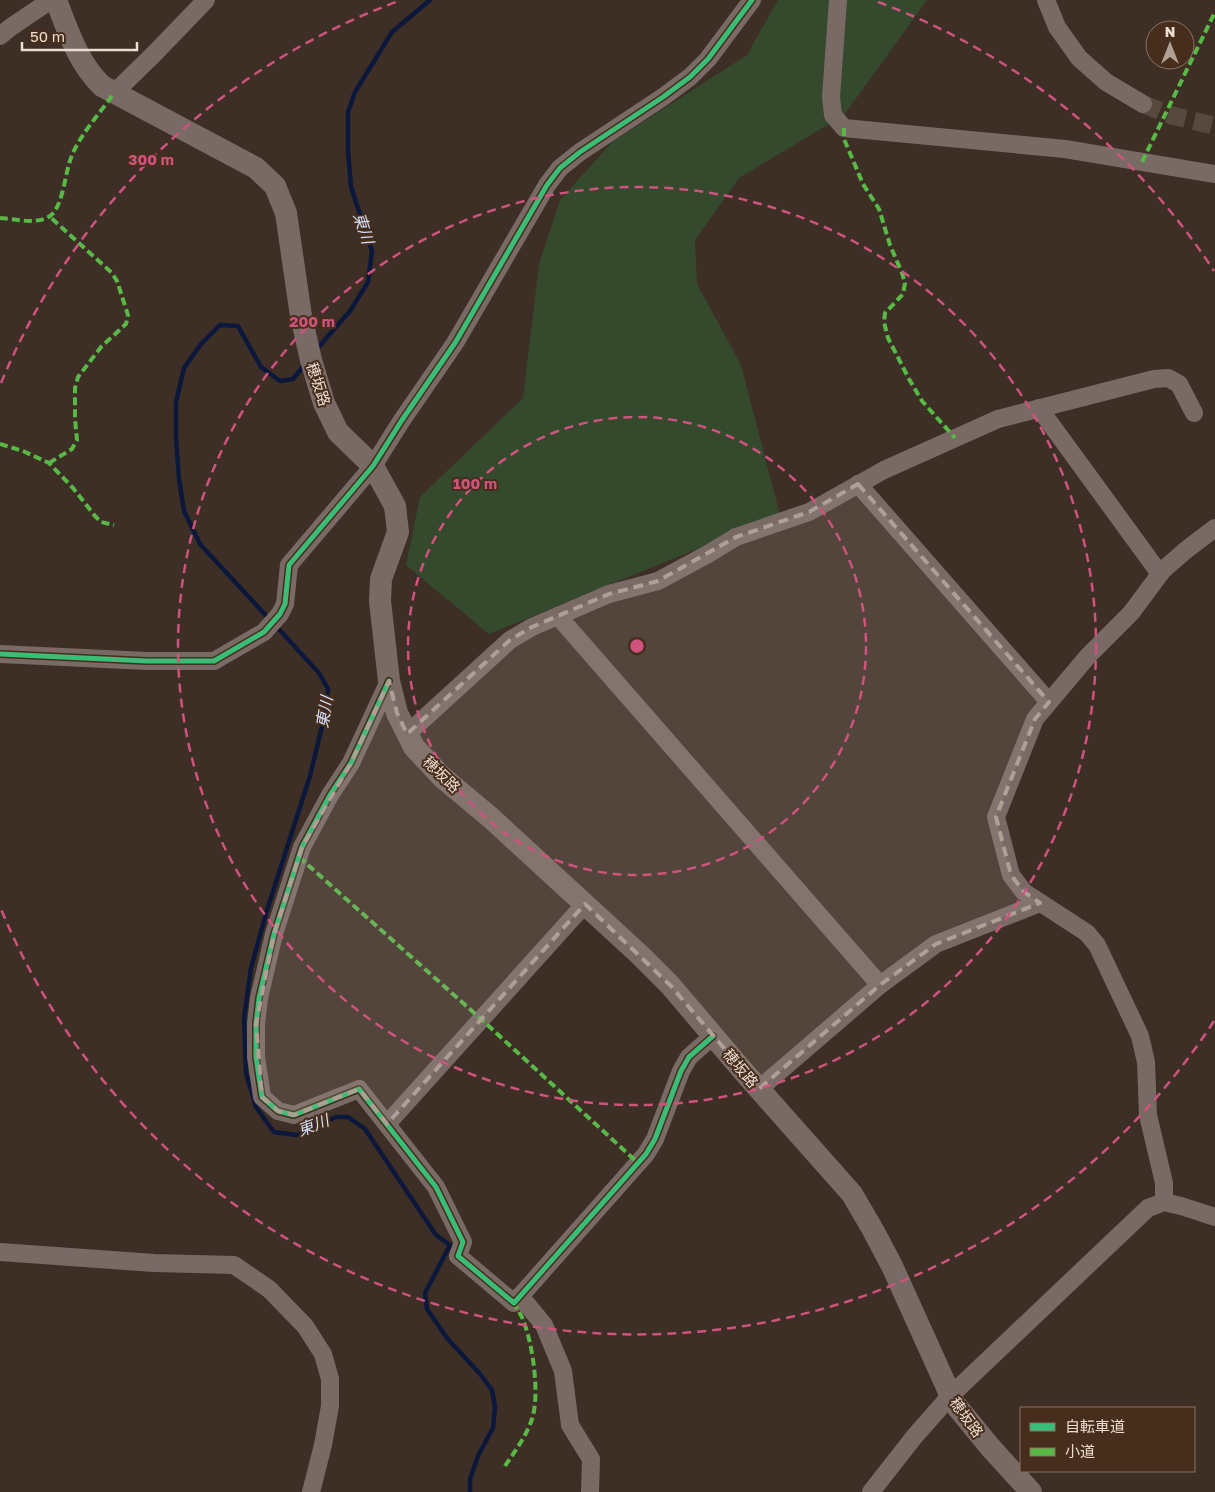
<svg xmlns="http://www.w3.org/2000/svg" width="1215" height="1492" font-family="'Golos Text','Noto Sans JP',sans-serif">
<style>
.green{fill:#35492d}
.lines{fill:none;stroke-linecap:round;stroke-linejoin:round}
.stream{stroke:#0c183b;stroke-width:4.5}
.minor-tunnel{stroke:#57493f;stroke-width:18;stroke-dasharray:18 9;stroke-linecap:butt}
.minor{stroke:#7a6a66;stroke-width:18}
.major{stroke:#796a65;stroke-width:22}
.quiet{stroke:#58b947;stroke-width:4;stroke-dasharray:8 4;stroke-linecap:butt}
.cycleway-casing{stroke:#472d1b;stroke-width:8}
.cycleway{stroke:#3abd76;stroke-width:5}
.marked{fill:#af9f95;fill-opacity:0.2;stroke:#af9f95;stroke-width:4;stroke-dasharray:10 6;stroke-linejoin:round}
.ring{fill:none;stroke:#cf537e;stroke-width:2.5;stroke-dasharray:9 6}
.labels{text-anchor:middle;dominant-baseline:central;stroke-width:4;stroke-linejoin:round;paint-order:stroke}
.street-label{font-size:15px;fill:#eddcd1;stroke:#472d1b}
.water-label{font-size:16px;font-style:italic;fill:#d1e0fe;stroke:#472d1b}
.centre{fill:#cf537e;stroke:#472d1b;stroke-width:2.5}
.ring-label{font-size:15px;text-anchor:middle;font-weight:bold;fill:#cf537e;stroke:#472d1b;stroke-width:4;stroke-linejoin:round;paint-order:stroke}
</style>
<rect width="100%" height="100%" fill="#3d2f25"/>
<polygon class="green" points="778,0 927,0 844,115 739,178 695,240 697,284 741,365 780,515 489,634 406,565 420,497 523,398 539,264 560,200 612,142 747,55"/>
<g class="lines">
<g class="stream">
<polyline points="316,350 350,311 368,282 372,251 351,187 348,151 348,112 355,92 392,32 430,0"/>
<polyline points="270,620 200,544 184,511 179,479 176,438 176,402 184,368 201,344 220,325 238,326 261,367 280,381 293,379 305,364"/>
<polyline points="275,625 319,673 328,689 326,710 310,776 267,910 251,968 244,1018 246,1073 256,1107 274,1132 297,1135 336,1117 348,1117 365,1129 436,1235 450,1245 425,1293 427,1309 447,1338 480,1374 492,1390 495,1407 493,1428 478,1456 470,1479 470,1492"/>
</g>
<polyline class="minor-tunnel" points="1143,104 1170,115 1215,126"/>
<g class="minor">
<polyline points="838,0 831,97 833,115 844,128 1065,149 1215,174"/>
<polyline points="1046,0 1057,27 1079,58 1106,82 1143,104"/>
<polyline points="0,36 11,27 51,0"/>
<polyline points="114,93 154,54 206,0"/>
<polyline points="1039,408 1160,574"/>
<polyline points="858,484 1049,702"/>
<polyline points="558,616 880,985"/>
<polyline points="0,654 147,661 214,661 264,632 280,614 285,604 289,565 373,466 402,420 455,343 547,185 560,168 580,152 663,97 690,77 708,59 752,0"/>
<polyline points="389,681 351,763 330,795 302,847 274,934 259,998 256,1024 256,1057 262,1097 278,1111 294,1115 359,1089 436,1187 463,1242 458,1256 514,1303 646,1154 655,1139 681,1071 689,1057 713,1036"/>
<polyline points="407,734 510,640 532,627 609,594 658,581 708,554 736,537 809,512 884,470 998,419 1154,379 1168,378 1179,384 1194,413"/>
<polyline points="759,1089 880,985 936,944 1040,903"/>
<polyline points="387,1124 585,904"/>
<polyline points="1164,1202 1164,1183 1148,1115 1146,1062 1140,1036 1097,945 1087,933 1024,892 1011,875 996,817 1035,719 1088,656 1131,613 1163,570 1186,550 1215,528"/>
<polyline points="0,1252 154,1263 234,1265 269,1289 305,1326 323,1354 330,1379 330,1406 323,1445 311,1492"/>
<polyline points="520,1296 544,1325 563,1371 570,1425 591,1459 590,1492"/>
<polyline points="871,1492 914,1437 951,1395 1148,1208 1164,1202 1181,1206 1215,1217"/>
</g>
<path class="major" d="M56,0C68,31 78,63 102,86L256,168L275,186L286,213L301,316L311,360L324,403L338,432L373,466L395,506L398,532L381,579L380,601L389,681L397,713L414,747L442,777L491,818L640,955L670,985L743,1071L852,1194L873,1230L892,1266L954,1403L990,1447L1031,1492"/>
<g class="quiet">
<polyline points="844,128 844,139 863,184 879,209 890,245 902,273 905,283 903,294 885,313 884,322 888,338 909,379 922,401 955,438"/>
<polyline points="1142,162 1215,12"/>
<path d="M0,218C15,219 37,225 50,216C63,207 65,173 71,158C78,137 101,112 114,93"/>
<polyline points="0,444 23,451 49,463 73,488 95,516 101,522 114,525"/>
<polyline points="49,463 72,449 77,440 75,419 75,388 78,377 101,347 126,324 128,315 117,281 112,273 49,216"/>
<polyline points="299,857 481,1019 638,1163"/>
<path d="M505,1466C515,1451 526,1437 532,1419C540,1395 533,1344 523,1320C521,1314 517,1309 514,1303"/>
</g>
<g class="cycleway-casing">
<g id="cycleway">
<polyline points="0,654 147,661 214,661 264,632 280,614 285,604 289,565 373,466 402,420 455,343 547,185 560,168 580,152 663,97 690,77 708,59 752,0"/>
<polyline points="389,681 351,763 330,795 302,847 274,934 259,998 256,1024 256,1057 262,1097 278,1111 294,1115 359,1089 436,1187 463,1242 458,1256 514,1303 646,1154 655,1139 681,1071 689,1057 713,1036"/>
</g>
</g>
<use href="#cycleway" class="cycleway"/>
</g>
<path class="marked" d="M858,484L1049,702L1035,719L996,817L1011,875L1024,892L1040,903L936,944L880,985L759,1089L670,985L585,904L387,1124L359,1089L294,1115L278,1111L262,1097L256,1024L274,934L302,847L351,763L389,681L397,713L407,734L510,640L532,627L609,594L658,581L736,537L809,512Z"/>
<g class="ring">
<circle cx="637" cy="646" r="229"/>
<circle cx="637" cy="646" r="459"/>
<path d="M1214 1021A688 688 0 0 1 1 909M1 383A688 688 0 0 1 396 2M878 2A688 688 0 0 1 1214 271"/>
</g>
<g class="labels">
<g class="street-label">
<text transform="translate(319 384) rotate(72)">穂坂路</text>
<text transform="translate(442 774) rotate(44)">穂坂路</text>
<text transform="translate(741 1068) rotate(50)">穂坂路</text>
<text transform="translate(967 1417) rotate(54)">穂坂路</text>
</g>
<g class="water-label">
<text transform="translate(364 228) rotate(72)">東川</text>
<text transform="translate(324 712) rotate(-81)">東川</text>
<text transform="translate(313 1125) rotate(-21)">東川</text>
</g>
</g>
<circle cx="637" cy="646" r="8" class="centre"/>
<g class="ring-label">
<text x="151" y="165">300 m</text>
<text x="312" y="327">200 m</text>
<text x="475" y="489">100 m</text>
</g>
<rect x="1020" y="1407" width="175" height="65" fill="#472d1b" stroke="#897364"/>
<rect x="1030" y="1423" width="25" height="8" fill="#3abd76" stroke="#897364"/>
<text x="1065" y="1432" font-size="15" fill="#eddcd1">自転車道</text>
<rect x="1030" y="1448" width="25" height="8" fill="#58b947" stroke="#897364"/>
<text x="1065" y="1457" font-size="15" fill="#eddcd1">小道</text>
<g transform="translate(1170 45)"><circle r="24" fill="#472d1b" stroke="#897364"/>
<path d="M0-4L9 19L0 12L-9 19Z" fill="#af9f95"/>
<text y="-8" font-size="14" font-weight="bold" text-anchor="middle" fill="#eddcd1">N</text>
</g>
<path d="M22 42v8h115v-8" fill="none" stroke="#eddcd1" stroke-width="2.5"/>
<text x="30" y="42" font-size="15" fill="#eddcd1" stroke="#472d1b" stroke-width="4" paint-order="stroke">50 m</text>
</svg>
